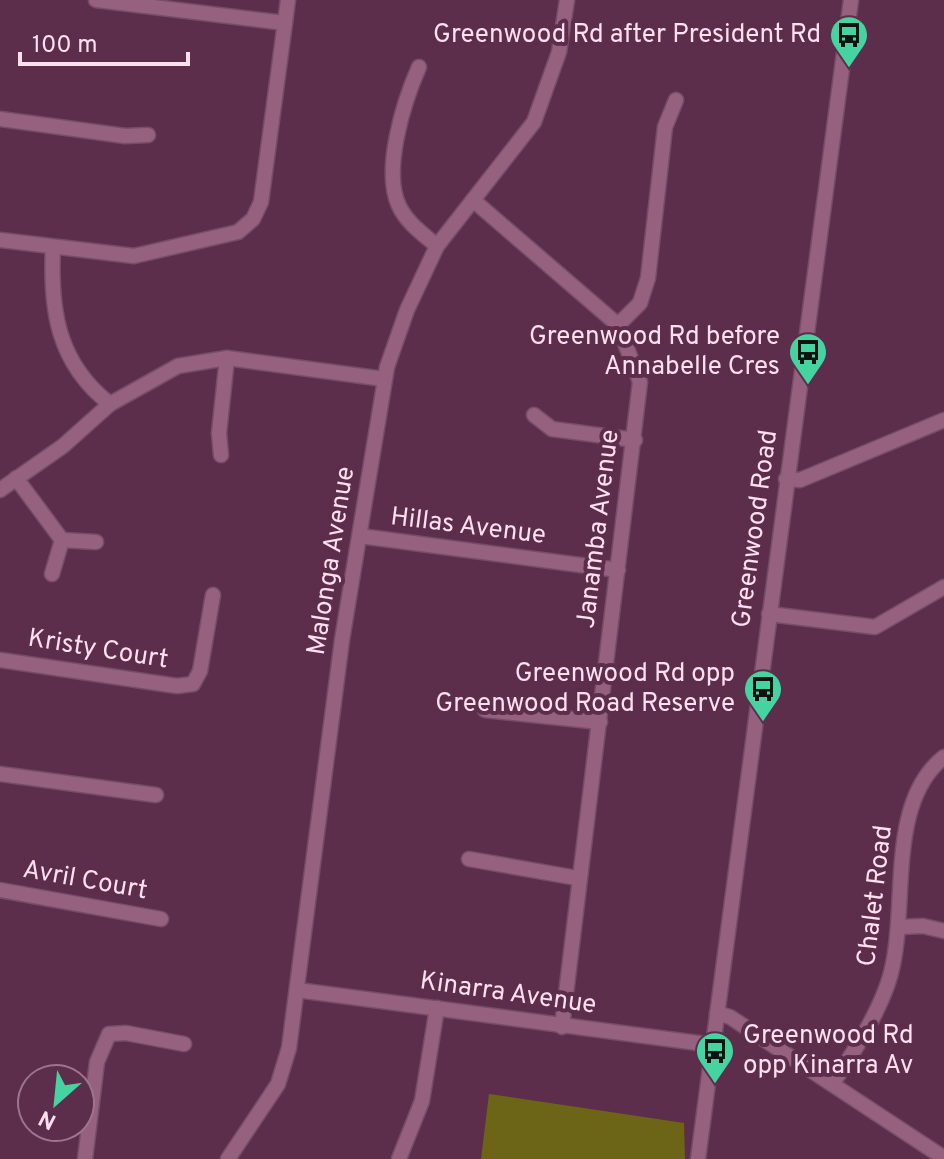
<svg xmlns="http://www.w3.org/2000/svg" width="944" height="1159" font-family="Overpass,sans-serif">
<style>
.green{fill:#6c6517}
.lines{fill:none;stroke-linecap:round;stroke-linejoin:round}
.minor-casing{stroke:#754d66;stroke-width:17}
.minor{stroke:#95617f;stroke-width:14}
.labels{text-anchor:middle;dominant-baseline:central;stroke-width:8;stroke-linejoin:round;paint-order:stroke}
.poi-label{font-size:26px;fill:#fddfef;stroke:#5d2e4b;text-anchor:end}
.street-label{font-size:26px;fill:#fddfef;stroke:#5d2e4b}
</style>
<rect width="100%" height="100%" fill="#5d2e4b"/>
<polygon class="green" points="489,1094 684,1123 685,1159 481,1159"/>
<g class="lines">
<g class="minor-casing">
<g id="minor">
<polyline points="96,0 285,23"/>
<path d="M419,67C404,101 382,170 399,206C407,223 423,234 437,246"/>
<polyline points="0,119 125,136 148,135"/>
<polyline points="473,200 618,325 640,382 562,1027"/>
<polyline points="0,240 134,256 238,232 253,219 261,202 288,0"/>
<path d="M53,247C50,309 57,363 110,404"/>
<polyline points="618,325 640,303 648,278 665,127 676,100"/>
<polyline points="534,415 552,429 635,440"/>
<polyline points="221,455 219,433 227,358"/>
<polyline points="16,478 62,540 96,542"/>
<polyline points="786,479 800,480 944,420"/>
<polyline points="0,490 63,446 110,404 178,366 227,358 384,379"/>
<polyline points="360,536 618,570"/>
<polyline points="52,574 62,540"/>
<polyline points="769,614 875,627 944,587"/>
<polyline points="0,660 177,686 193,684 200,671 213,595"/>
<polyline points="485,710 600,722"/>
<polyline points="0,774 156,795"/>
<polyline points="469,859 577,878"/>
<polyline points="0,890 161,919"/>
<polyline points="899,927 923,926 944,931"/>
<polyline points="297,990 713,1045"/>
<polyline points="717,1013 730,1017 944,1158"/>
<path d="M832,1084C853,1054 876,1018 888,983C911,916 883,805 944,757"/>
<polyline points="85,1159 97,1062 109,1034 126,1033 184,1044"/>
<polyline points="228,1159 278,1084 289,1048 342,640 387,367 407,310 437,246 534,122 559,52 567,0"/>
<polyline points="399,1159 422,1101 437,1008"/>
<polyline points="698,1159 851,0"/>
</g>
</g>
<use href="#minor" class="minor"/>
</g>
<defs>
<g id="bus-pin" transform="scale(2)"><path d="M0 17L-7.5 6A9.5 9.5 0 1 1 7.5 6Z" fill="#45d49f" stroke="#5d2e4b"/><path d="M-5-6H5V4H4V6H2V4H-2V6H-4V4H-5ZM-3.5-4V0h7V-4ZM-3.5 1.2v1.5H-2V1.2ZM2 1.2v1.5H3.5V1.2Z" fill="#111"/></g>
</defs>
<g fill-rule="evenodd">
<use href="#bus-pin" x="849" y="35"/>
<use href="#bus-pin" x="808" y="352"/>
<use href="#bus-pin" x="763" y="689"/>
<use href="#bus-pin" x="715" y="1051"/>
</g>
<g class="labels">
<g class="poi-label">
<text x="821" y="35">Greenwood Rd after President Rd</text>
<text x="780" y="337">Greenwood Rd before<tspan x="780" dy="30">Annabelle Cres</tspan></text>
<text x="735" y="674">Greenwood Rd opp<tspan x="735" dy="30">Greenwood Road Reserve</tspan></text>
<text x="743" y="1036" text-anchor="start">Greenwood Rd<tspan x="743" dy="30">opp Kinarra Av</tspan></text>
</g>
<g class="street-label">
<text transform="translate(468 527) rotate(7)">Hillas Avenue</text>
<text transform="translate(599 529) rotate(-83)">Janamba Avenue</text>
<text transform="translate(756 529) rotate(-82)">Greenwood Road</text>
<text transform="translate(332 561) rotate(-81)">Malonga Avenue</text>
<text transform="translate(98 650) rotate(9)">Kristy Court</text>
<text transform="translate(85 881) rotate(10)">Avril Court</text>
<text transform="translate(876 896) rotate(-83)">Chalet Road</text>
<text transform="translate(508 994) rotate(8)">Kinarra Avenue</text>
</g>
</g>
<g transform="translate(56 1103) rotate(207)"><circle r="38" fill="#5d2e4b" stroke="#9d758d" stroke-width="2"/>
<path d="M0-6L14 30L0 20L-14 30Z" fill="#45d49f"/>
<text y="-12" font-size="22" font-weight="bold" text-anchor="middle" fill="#fddfef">N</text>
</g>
<path d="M20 52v12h168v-12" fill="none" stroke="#fddfef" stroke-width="4"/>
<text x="32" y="52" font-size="24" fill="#fddfef" stroke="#5d2e4b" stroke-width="6" paint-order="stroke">100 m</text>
</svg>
